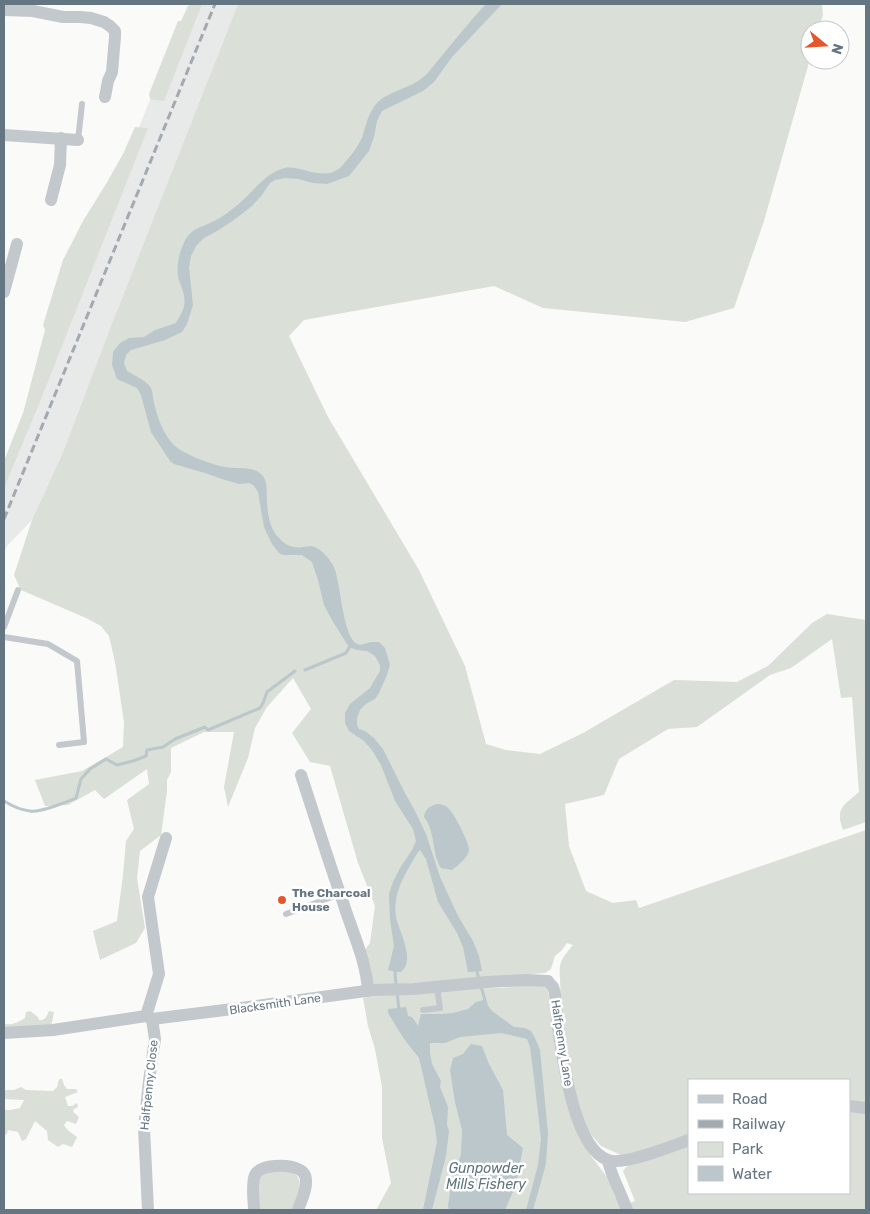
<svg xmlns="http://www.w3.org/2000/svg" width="870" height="1214" font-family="Rubik,sans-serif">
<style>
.built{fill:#e8e9e9}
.green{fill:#dadfd7;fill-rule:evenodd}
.water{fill:#bbc7cb}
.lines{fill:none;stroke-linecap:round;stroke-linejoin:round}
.stream{stroke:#bbc7cb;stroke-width:3}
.lane{stroke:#c3c8cc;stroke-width:6}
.street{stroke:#c3c8cc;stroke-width:12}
.rail{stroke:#a2aab0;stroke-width:3;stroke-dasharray:8 4;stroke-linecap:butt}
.poi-dot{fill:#e4572e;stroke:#fff;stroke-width:2}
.labels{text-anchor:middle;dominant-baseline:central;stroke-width:5;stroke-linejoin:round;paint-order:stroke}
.poi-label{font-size:12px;font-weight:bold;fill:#657683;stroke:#fff;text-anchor:start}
.street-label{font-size:12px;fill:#657683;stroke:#fff}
.water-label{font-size:14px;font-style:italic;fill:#60757c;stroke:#fff}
</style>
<rect width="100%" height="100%" fill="#fafaf8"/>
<polygon class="built" points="188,4 238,4 109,331 63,452 32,520 7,546 4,553 4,463 17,435"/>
<g class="green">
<polygon points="190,4 202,4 164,101 150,99 149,94 178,21 181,21"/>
<path d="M238,4H822L823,15L818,30H810V59L764,221L734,308L685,322L543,308L494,286L304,320L289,336L328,417L419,570L465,666L486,744L506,750L540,754L583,733L674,680L737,682L768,666L812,623L827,614L866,620V822L843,830C835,808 843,806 859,792L852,697L841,698L832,639L791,668L770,675L697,727L668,729L619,759L604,795L565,804L569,846L586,891L613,903L636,900L639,908L866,830V1210H376L391,1183L382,1138V1087L375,1049L368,1026L363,998C408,989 455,989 501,988C515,987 534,983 547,987L577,1129L591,1156L607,1177L615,1197L622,1206L635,1201L623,1171L629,1164L621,1155L601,1146L586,1129L568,1070L560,994C561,988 560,984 560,978C558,962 563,957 573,945L567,943L561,951L555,956L551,969L545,973L372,986L364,951L370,943L375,906L358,863L330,766L310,762L292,733L311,709L293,678L267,707L255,728L248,758L228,807L224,787L234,732H204L171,748V772L167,780V791L161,835L140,851L137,878L145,928L136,943L100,960L93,931L117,921L123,875L126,841L134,829L127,800L149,784L147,769L104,799L95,790L68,805L45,806L35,780L82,771L123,747L124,722L115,662L109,636L101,626L86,618L21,590L14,575L32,520L63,452L109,331ZM689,1080H849V1193H689Z"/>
<polygon points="135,127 148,128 41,399 4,488 4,461 23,413 45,330 43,325 63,260 83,221 106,184 123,154"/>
<path d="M30,1011L38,1017L39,1020C45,1021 47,1016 49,1011L54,1012L51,1027L4,1035V1024C13,1025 17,1023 25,1018L26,1012Z"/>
<path d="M59,1079H62L64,1085L67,1089H76L78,1092L65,1097L68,1106H72L77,1103L78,1107L74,1109L73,1112L79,1117L76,1124L67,1121L64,1125C67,1131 72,1133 77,1137L72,1147L63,1144L58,1147L48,1140L47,1131L35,1121L26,1139L22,1141L18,1132L8,1130L7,1134L4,1135V1110H11L20,1108L24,1100L4,1099V1090H14L21,1087L26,1090L53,1091L57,1087Z"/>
<path d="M288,1170C290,1172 293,1173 295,1174C306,1183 296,1200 292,1210H259L257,1181L264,1172Z"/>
</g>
<g class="water">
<path d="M486,4H502L452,57L434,82L423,91L382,111L377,121L374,137L369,151L349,176L327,184L313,183L298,179L285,178L275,180L270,183L262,195L252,206L234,220L217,231L204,238L196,246L191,256L189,267L193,305L187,324L182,332L165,340L131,350L126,355L124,363L127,371C135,376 146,380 151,388C153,393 153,399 154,403C158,419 165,440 179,449C189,456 213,465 225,467C236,469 252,466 261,474C269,481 266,494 267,503C268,516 270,529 279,538C285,545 294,549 303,547C305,547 308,546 310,546C320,547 328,557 333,565C341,580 342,636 357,644C362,646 366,643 371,642C372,642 378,642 379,642L385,648L390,665L387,675L379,693L375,699L366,704L360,710L357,718V725L359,729L365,731L374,738L383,749L405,793L415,811L426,834L440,877L458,916L473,941L479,956L482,971L468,972L463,947L457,933L438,902L426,859L420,850L418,852C406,872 392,893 396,917C399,932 416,960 401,972L392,971L388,970L394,946L390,919L389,894L393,882L400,868L412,850L416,841L413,829L395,801L381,765L372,750L364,741L349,731L345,723V713L350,704L370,688L380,671V665L375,656L367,651L357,650L351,648L347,644L332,620L324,605L318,580L312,562L302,555H283L279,553L272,544L264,527L258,492L254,486L249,483L239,484L222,479L205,473L174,464L170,461L151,432L141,395L137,388L117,379L112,365L113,352L120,343L129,338L144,337L155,330L176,323C179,317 183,312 184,306C186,296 182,289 179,280C175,267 180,248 187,237C194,227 206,226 216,220C223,216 229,212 235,207C250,196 265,172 285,168C299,165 316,178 333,172C339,170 343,165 347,160C353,153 358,146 362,138C365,129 367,118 372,110C382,91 407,91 422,78C429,73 434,65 440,58C455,40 470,21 486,4Z"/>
<path d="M437,804C441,804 445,805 448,808C454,813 469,842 469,850C468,858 458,865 452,870L441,868C431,852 436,832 424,817C425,809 430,806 437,804Z"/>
<polygon points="484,1000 492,1011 514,1027 525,1028 531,1031 535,1038 540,1050 548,1133 546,1164 533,1210 526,1210 538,1165 541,1139 534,1078 530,1047 527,1039 501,1033 460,1037 445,1043 430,1043 430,1053 432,1064 441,1081 440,1087 448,1107 447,1125 449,1131 446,1156 432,1210 423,1210 437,1142 435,1127 419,1058 404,1039 388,1013 388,1009 406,1007 408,1016 412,1017 418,1026 421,1014 441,1014 453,1013 468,1009 476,1002"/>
<polygon points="471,1044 482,1046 489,1064 503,1090 507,1135 523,1148 516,1185 505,1210 449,1210 448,1206 451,1185 461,1154 462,1130 455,1102 450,1070 453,1058 463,1054"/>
</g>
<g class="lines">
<g class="stream">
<polyline points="305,670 346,653 350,646"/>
<path d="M4,801C12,806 20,810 30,811C39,813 67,802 76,798L81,779L90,769L106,759L117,765L133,761L146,756L147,750L163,747L175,739L205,727L208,730L260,708L263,703L267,692L295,671"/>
<polyline points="476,967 479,980"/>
<polyline points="396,969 395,972 396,985"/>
<polyline points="481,986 486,1004"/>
<polyline points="397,992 399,1010"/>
</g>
<g class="lane">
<polyline points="78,140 82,104"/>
<polyline points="4,627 18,590"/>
<polyline points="4,637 48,644 77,661 84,742 59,745"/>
<polyline points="286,914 340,894"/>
<polyline points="423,1010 440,1008 437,987"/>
</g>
<g class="street">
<polyline points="4,10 33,11 63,17 80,17 91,18 104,22 110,26 115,31 115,37 112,72 108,81 105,97"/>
<polyline points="4,135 78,140"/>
<polyline points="51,200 60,165 61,138"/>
<polyline points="4,292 17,244"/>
<path d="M301,775C315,817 328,860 343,902C352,932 366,959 368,991"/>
<polyline points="146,1016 159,974 148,897 166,838"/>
<path d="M4,1033L53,1030L146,1016L152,1019L241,1008L373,990L413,989L487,982L527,980L548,981C549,983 551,984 553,987C557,994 556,1019 558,1028C563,1059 574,1149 608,1160C624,1166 672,1146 689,1140"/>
<polyline points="849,1106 866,1108"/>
<path d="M608,1161C612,1178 621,1193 627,1210"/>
<polyline points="148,1210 144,1128 149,1081 155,1039 152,1019"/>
<path d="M254,1210C254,1201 251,1184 255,1175C260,1164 288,1164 298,1169C303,1171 306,1175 306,1181C307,1190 301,1201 298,1210"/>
</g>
<polyline class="rail" points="4,519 215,4"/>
</g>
<circle class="poi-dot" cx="282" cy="900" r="5"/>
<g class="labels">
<g class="poi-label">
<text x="292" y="893">The Charcoal<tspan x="292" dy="14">House</tspan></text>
</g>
<g class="street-label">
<text transform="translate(275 1004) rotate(-8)">Blacksmith Lane</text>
<text transform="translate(562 1043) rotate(81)">Halfpenny Lane</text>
<text transform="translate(149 1085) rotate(-84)">Halfpenny Close</text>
</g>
<g class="water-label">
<text x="486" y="1168">Gunpowder<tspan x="486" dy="16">Mills Fishery</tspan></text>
</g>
</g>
<rect width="870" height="1214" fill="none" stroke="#657683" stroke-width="10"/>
<rect x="688" y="1079" width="162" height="115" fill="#ffffff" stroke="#c1c8cd"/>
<rect x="698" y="1095" width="25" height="8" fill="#c3c8cc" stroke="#c1c8cd"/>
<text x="732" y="1104" font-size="15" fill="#657683">Road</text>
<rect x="698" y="1120" width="25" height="8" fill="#a2aab0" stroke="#c1c8cd"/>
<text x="732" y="1129" font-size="15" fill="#657683">Railway</text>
<rect x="698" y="1142" width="25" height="15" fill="#dadfd7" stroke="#c1c8cd"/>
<text x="732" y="1154" font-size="15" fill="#657683">Park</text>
<rect x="698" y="1166" width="25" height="15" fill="#bbc7cb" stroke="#c1c8cd"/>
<text x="732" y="1179" font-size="15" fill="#657683">Water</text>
<g transform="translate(825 45) rotate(108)"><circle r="24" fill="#ffffff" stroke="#c1c8cd"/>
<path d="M0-4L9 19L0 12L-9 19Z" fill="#e4572e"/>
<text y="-8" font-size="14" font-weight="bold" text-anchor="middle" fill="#657683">N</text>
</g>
</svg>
